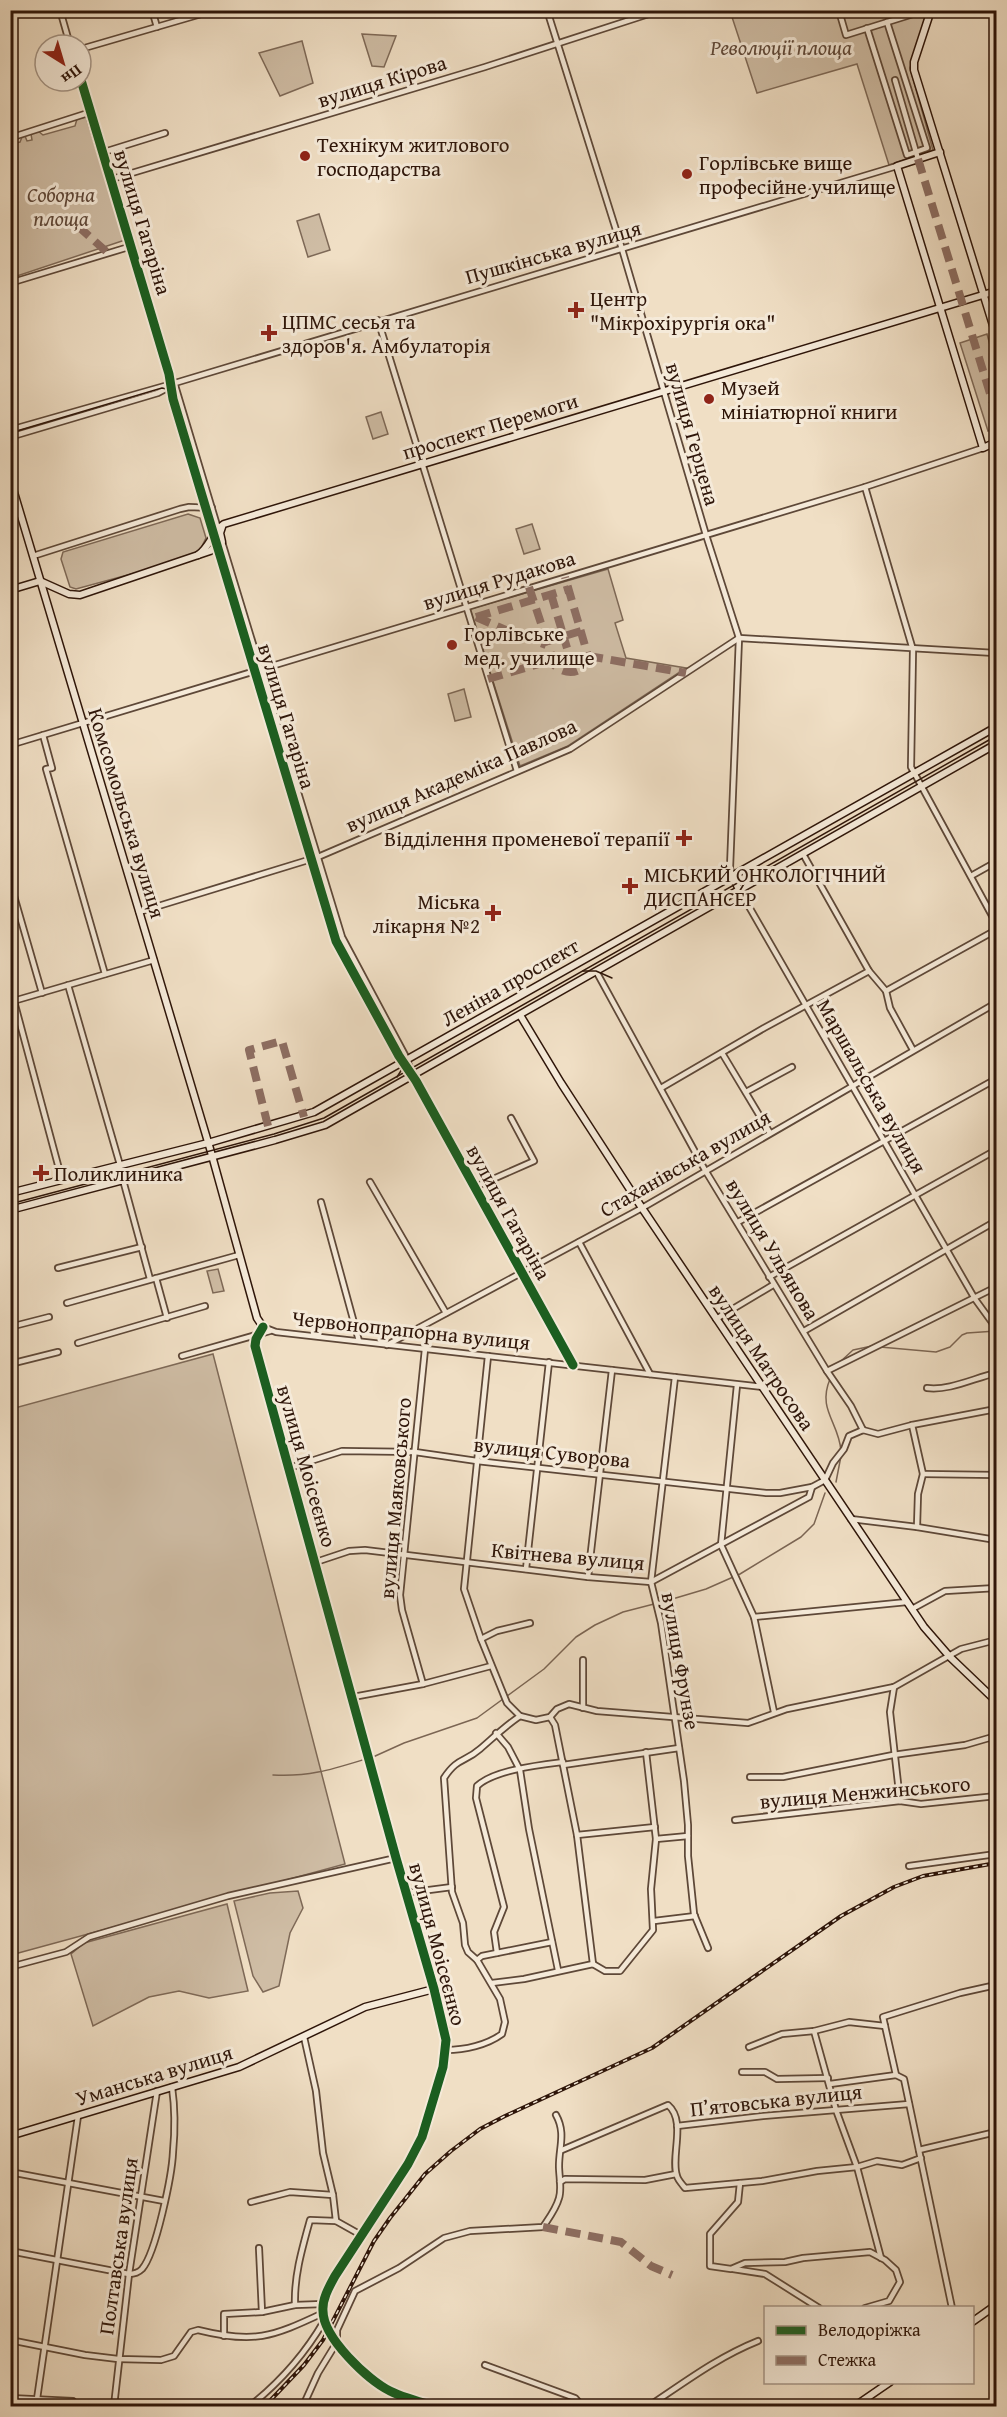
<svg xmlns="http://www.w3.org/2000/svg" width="1007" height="2417" font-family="'Gentium Book Plus',serif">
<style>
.green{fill:#cfbda5;stroke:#7e6957;stroke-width:1.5}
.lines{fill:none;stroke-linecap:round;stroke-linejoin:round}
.stream{stroke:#7b6553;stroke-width:1.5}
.street-casing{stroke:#5e4838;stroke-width:8}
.secondary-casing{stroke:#2e1509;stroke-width:9}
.street{stroke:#f5ead9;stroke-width:4.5}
.secondary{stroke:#f5ead9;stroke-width:6}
.tram{stroke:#2e1509;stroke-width:1.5}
.rail-casing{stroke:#2e1509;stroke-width:4}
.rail{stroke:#f5ead9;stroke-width:1.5;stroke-dasharray:4.5;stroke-linecap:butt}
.quiet{stroke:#8d6e63;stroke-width:8;stroke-dasharray:15 8;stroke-linecap:butt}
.cycleway-casing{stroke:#f5ead9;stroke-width:13}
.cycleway{stroke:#1b5e20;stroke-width:9}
.poi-dot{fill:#8f2418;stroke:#f5ead9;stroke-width:2}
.labels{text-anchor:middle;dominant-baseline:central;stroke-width:6;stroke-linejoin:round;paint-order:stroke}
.park-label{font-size:21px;font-style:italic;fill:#5e4738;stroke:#f5ead9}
.street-label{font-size:21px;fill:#2e1509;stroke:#f5ead9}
.poi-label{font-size:21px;fill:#2e1509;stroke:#f5ead9;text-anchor:start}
</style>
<rect width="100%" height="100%" fill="#f0dfc5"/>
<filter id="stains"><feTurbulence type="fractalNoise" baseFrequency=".00333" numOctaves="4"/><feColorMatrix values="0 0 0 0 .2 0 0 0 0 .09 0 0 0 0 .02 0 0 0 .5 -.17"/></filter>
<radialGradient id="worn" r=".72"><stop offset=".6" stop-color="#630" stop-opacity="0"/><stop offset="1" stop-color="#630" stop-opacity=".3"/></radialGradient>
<g class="green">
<polygon points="730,11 927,11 910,68 933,150 889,165 857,64 757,93"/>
<polygon points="362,34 396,36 384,67 372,66"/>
<polygon points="302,41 313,83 280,96 259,53"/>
<polygon points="86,117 125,240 11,278 11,144 20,142 22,137 25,136 27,141 32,140 31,134 38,131 43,135 75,126 77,119"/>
<polygon points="319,214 330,250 308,257 297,221"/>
<polygon points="987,334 996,367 996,428 988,431 960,343"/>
<polygon points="381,412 388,434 373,439 366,417"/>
<polygon points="188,514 200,518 206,538 199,552 146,570 76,589 70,587 61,559 63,552"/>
<polygon points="532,524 540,549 524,554 516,529"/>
<polygon points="608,569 623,620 615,623 626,658 686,668 568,746 520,766 470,609"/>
<polygon points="464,689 471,717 455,721 448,694"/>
<polygon points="218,1269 224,1291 213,1293 207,1271"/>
<polygon points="213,1354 345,1864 11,1955 11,1409"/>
<polygon points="298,1891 303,1908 290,1933 279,1986 263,1992 253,1976 234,1901 270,1893"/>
<polygon points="227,1904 248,1991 209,1998 179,1991 149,1997 93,2026 71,1954 84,1943"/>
</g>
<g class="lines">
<g class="stream">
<polyline points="880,1347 936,1352 950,1347 962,1335 967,1333 996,1331"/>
<polyline points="840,1362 853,1350 872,1346"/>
<path d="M830,1379C817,1410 839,1422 841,1451"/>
<polyline points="836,1482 841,1456"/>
<polyline points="659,1603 706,1589 740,1574 801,1537 814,1524 825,1493"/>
<polyline points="373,1757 404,1743 477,1718 544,1669 576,1637 595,1625 623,1612 654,1604"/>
<path d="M273,1775C311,1777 333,1769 369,1758"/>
</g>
<g class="street-casing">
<g id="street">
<polyline points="60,10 70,45"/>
<polyline points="152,10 157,27"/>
<polyline points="547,10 622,249 706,535 739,638 730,868 732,876"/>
<polyline points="841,10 839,11 846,35 910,15 909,10"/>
<polyline points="867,28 907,155 927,148 887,22"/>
<polyline points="81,49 215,10"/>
<polyline points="81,80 169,374 173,399 336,941 399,1056 416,1081 573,1365"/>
<polyline points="895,80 918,159"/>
<polyline points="10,138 91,112"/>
<polyline points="104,152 165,133"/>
<polyline points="112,179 485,67 661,10"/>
<polyline points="10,283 132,246"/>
<polyline points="378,320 517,771"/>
<polyline points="174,382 219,532"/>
<polyline points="10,430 175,383 897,166"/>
<polyline points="10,437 158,393 173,385"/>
<polyline points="865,487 913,650 911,767 996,923"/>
<polyline points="222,542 342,937 405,1055 411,1071"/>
<polyline points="33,556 180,509 189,507 212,508"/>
<polyline points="43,735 52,768 46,769 105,974"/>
<polyline points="10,745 865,487 983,448"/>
<polyline points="803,854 869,971 886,991 890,1008 913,1050"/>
<polyline points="971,876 996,862"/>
<polyline points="10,882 42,993"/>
<polyline points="740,891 975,1299 996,1328"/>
<polyline points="139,912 318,857 570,749 739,638 995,653 996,656"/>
<polyline points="596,971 705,1170 827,1371 996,1287"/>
<polyline points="68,985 120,1165"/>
<polyline points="886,991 996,930"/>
<polyline points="14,1001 62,1180"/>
<polyline points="10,1002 154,960"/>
<polyline points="722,1053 770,1133"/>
<polyline points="661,1088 764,1028 869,971"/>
<polyline points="746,1092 792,1067"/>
<polyline points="123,1180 150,1279"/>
<polyline points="370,1182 446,1313"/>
<polyline points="475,1187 534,1161 511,1118"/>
<polyline points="321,1202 359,1341"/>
<polyline points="738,1222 996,1079"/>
<polyline points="579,1242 650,1374"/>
<polyline points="58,1268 142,1247"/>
<polyline points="769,1277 996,1150"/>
<polyline points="156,1278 167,1318"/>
<polyline points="67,1303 239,1255"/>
<polyline points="716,1319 773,1285"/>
<polyline points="10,1327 49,1317"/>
<polyline points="263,1327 276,1332 763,1387"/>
<polyline points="804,1331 996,1221"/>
<polyline points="78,1343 205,1306"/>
<polyline points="387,1345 642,1208 996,1003"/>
<polyline points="182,1356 270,1331"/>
<polyline points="488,1356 464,1589 481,1639 507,1703 520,1716 536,1720 550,1717 557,1709 569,1704 597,1711 748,1723 787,1709 894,1687 961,1649 996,1640"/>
<polyline points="10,1364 58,1352"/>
<polyline points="827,1371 851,1406 863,1430"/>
<polyline points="675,1377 651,1582 661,1623 684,1781 688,1825 688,1856 694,1914 708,1948"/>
<polyline points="737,1385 721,1545 754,1617 774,1712"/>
<path d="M927,1388C949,1391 974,1378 996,1373"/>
<polyline points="912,1425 923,1474 918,1494 917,1527"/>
<polyline points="863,1430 878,1434 912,1425 996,1409"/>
<polyline points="289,1468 342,1451 415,1452 477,1461 766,1493 780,1493 812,1487"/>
<polyline points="923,1474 996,1475"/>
<polyline points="851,1519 917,1527 996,1540"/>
<polyline points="316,1562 349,1551 365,1550 588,1577 651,1582 809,1497 812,1487 825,1480 833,1463 844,1449 849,1436 863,1430"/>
<polyline points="526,1569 549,1362"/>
<polyline points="588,1577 612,1370"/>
<polyline points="912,1609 945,1591 996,1588"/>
<polyline points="754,1617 907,1602"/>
<polyline points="481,1639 497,1631 530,1623"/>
<polyline points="423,1684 402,1610 400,1595 425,1349"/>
<polyline points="894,1687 890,1712 900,1801"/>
<polyline points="353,1697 423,1684 491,1666"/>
<polyline points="583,1708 583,1660"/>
<polyline points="550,1717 555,1725 577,1835 593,1964"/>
<polyline points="496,1733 508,1747 520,1770 529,1829 558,1970"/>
<polyline points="563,1765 679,1748"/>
<polyline points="750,1777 783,1777 893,1755 965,1745 996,1736"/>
<polyline points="735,1820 900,1801 921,1804 996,1796"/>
<polyline points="577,1835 655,1827"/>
<polyline points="656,1839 688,1836"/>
<polyline points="909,1866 996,1854"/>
<polyline points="406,1893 452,1887"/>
<polyline points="654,1921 695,1916"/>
<path d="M497,1953L494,1932L504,1907L476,1798L477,1786C494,1770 539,1765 563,1762"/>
<polyline points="477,1960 482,1956 552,1942"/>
<polyline points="593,1964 605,1971 620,1971 653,1930 651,1889 656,1839 646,1752"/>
<polyline points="10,1967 66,1952 89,1937 228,1896 396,1858"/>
<polyline points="492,1983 524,1979 593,1964"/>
<polyline points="814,2031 836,2110 857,2167 881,2258"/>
<polyline points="749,2047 782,2034 814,2031 849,2022 885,2026"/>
<path d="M446,2050C465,2050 487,2045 502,2034L505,2022L500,1999L477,1960L468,1952L465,1945L463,1923L452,1892L444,1778C458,1757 464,1763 480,1749C494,1737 504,1727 520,1716"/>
<polyline points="742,2072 765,2072 777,2079 828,2078"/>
<polyline points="830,2084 896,2075"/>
<polyline points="677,2126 763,2116 909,2104"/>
<path d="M562,2150L668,2105C687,2121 670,2157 677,2176C678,2180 682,2184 685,2188L762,2181L817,2171L857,2167L877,2161L902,2165L921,2158"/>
<polyline points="919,2150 996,2132"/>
<polyline points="10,2154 14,2135"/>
<polyline points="10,2172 164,2201"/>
<polyline points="560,2182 565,2179 645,2180 676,2174"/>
<polyline points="740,2183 738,2202 710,2234 710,2266 731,2269 745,2263 785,2262 803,2258 870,2252 885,2260 896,2270 900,2282 889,2301 865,2308"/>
<polyline points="251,2202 290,2192 333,2195"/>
<polyline points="336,2221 361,2235"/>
<polyline points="259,2248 262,2312"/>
<path d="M10,2251L129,2274C134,2274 138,2273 142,2269C156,2253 172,2175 173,2152C175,2131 175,2108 172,2087"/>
<polyline points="733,2269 765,2274 819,2308"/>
<path d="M295,2305C294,2276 302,2249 310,2220L336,2221L333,2195L323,2153L316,2091L304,2037"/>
<polyline points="952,2308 904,2079 896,2075 883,2017 960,1993 996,1985"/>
<polyline points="224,2336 224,2314 262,2312 295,2305 323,2304"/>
<path d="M10,2340L85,2355L118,2359L161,2360L174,2356L191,2332L198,2330C254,2344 272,2337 323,2313"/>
<polyline points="485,2365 575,2398 582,2406"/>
<polyline points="10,2398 73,2401 78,2406"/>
<polyline points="36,2406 78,2116"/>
<polyline points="114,2406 129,2274 157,2091"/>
<path d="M250,2406C280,2382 305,2354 324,2321"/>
<path d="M303,2406L318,2373L337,2342V2330L355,2291L399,2268L444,2238L470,2231L543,2227C549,2218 556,2209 559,2198C562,2189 559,2176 559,2166C559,2147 566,2133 556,2115"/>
<polyline points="404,2406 414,2400 417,2406"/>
<path d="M649,2406C685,2382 718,2357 758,2341"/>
<polyline points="987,2406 996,2400"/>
</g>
</g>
<g class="secondary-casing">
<g id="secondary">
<polyline points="931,10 914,62 914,70 996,335"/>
<polyline points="940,152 897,166 983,448 996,442"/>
<path d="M10,479L211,1152L257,1318L263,1327L256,1339L255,1346L445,2029L446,2050L443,2067L422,2137L408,2164L335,2276C329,2287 322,2299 323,2311C323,2338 368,2380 390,2391C404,2398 420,2402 435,2406"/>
<path d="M198,555C210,547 212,532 224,524L996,291"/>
<polyline points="10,590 40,581 69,594 80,595 210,551 222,542 220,533 222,527"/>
<polyline points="732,876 740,891"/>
<polyline points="520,1015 561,1083 642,1208 924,1627 950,1657 996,1701"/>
<polyline points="10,1193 208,1143 314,1112 996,727"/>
<polyline points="10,1210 275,1140 325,1125 996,744"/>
<polyline points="10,2136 239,2067 365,2007 434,1989"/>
<polyline points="972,2322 996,2305"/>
<polyline points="855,2406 890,2382"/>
</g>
</g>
<use href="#street" class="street"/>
<use href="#secondary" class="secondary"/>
<g class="tram">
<polyline points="10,433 162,388 171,390 176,394 339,937 403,1055 404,1066 397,1077"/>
<polyline points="735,899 748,877"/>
<polyline points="583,971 596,971 612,978"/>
<polyline points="10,1204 274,1134 324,1118 996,736"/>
</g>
<g class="rail-casing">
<polyline id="rail" points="265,2406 304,2365 323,2340 374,2241 390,2218 425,2174 451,2151 480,2129 505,2116 652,2048 841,1916 894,1887 923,1876 996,1863"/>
</g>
<use href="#rail" class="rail"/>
<g class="quiet">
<polyline points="918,159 996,413"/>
<polyline points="35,225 70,219 109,254"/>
<path d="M529,587L555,666C567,676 585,674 588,656L565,577"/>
<polyline points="551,594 567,648"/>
<polyline points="476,617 569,589"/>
<polyline points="476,617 508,631"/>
<polyline points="520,635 546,645"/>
<polyline points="545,642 581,631"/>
<polyline points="588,656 686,673"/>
<polyline points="488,679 552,660"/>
<polyline points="268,1126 249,1050 282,1041 304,1117"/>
<polyline points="543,2227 621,2242 651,2266 672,2275"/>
</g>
<g class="cycleway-casing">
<g id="cycleway">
<polyline points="81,80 169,374 173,399 336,941 399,1056 416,1081 573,1365"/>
<path d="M263,1327L256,1339L255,1346L396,1858L434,1989L446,2040L443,2067L422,2137L408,2164L335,2276C329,2287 322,2299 323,2311C323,2338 368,2380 390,2391C404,2398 420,2402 435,2406"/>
</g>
</g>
<use href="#cycleway" class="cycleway"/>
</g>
<g class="poi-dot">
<circle cx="305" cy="156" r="6"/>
<circle cx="687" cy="174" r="6"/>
<path d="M573 301h6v6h6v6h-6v6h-6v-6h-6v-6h6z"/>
<path d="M266 324h6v6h6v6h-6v6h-6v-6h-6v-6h6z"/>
<circle cx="709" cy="399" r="6"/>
<circle cx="452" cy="645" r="6"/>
<path d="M681 829h6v6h6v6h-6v6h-6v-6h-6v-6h6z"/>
<path d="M627 877h6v6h6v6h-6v6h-6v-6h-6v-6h6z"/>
<path d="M490 904h6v6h6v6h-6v6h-6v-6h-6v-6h6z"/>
<path d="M38 1164h6v6h6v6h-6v6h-6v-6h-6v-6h6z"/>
</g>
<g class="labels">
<g class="park-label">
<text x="781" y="47">Революції площа</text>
<text x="61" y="194">Соборна<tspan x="61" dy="24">площа</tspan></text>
</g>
<g class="street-label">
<text transform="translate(382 81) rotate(-17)">вулиця Кірова</text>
<text transform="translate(143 222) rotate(73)">вулиця Гагаріна</text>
<text transform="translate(553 252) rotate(-16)">Пушкінська вулиця</text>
<text transform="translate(490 426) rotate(-17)">проспект Перемоги</text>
<text transform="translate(693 434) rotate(74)">вулиця Герцена</text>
<text transform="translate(499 580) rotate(-17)">вулиця Рудакова</text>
<text transform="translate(287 716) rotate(73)">вулиця Гагаріна</text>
<text transform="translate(461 775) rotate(-24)">вулиця Академіка Павлова</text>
<text transform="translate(127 813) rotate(73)">Комсомольська вулиця</text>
<text transform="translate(510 982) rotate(-30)">Леніна проспект</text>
<text transform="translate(872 1086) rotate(60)">Маршальська вулиця</text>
<text transform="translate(685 1163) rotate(-30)">Стаханівська вулиця</text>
<text transform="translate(509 1212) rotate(61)">вулиця Гагаріна</text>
<text transform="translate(773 1249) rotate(59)">вулиця Ульянова</text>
<text transform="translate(411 1330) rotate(6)">Червонопрапорна вулиця</text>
<text transform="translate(762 1357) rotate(56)">вулиця Матросова</text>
<text transform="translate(552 1452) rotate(6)">вулиця Суворова</text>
<text transform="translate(307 1466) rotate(74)">вулиця Моісеєнко</text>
<text transform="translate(395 1498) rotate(-85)">вулиця Маяковського</text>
<text transform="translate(568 1556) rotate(5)">Квітнева вулиця</text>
<text transform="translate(681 1661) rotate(80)">вулиця Фрунзе</text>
<text transform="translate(865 1792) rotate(-5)">вулиця Менжинського</text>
<text transform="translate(438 1944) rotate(75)">вулиця Моісеєнко</text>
<text transform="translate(154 2075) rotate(-17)">Уманська вулиця</text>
<text transform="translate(776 2100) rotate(-6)">П’ятовська вулиця</text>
<text transform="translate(118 2246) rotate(-82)">Полтавська вулиця</text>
</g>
<g class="poi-label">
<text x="317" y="144">Технікум житлового<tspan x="317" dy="24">господарства</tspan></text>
<text x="699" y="162">Горлівське вище<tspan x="699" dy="24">професійне училище</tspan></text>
<text x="590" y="298">Центр<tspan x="590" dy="24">"Мікрохірургія ока"</tspan></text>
<text x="282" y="321">ЦПМС сесья та<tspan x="282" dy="24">здоров'я. Амбулаторія</tspan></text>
<text x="721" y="387">Музей<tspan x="721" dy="24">мініатюрної книги</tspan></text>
<text x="464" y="633">Горлівське<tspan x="464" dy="24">мед. училище</tspan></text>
<text x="670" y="838" text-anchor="end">Відділення променевої терапії</text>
<text x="644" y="874">МІСЬКИЙ ОНКОЛОГІЧНИЙ<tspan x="644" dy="24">ДИСПАНСЕР</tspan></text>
<text x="480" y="901" text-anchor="end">Міська<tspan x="480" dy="24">лікарня №2</tspan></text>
<text x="54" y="1173">Поликлиника</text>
</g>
</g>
<rect width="1007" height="2417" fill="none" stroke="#f0dfc5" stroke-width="36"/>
<rect x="12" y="12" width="983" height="2393" fill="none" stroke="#2e1509" stroke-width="3"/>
<rect x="18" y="18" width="971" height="2381" fill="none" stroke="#2e1509" stroke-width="1.5"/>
<rect x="764" y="2306" width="210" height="78" fill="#f5ead9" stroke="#a59586" stroke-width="1.5"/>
<rect x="776" y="2326" width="30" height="9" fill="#1b5e20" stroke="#a59586" stroke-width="1.5"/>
<text x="818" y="2336" font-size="18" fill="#2e1509">Велодоріжка</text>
<rect x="776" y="2356" width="30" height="9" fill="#8d6e63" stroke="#a59586" stroke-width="1.5"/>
<text x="818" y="2366" font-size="18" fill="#2e1509">Стежка</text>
<g transform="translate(63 63) rotate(143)"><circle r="28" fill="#f5ead9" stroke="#a59586" stroke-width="1.5"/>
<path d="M0-4.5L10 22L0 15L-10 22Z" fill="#8f2418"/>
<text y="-9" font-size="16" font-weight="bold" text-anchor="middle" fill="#2e1509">Пн</text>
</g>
<rect width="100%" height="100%" filter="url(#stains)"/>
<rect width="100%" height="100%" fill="url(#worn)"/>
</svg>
